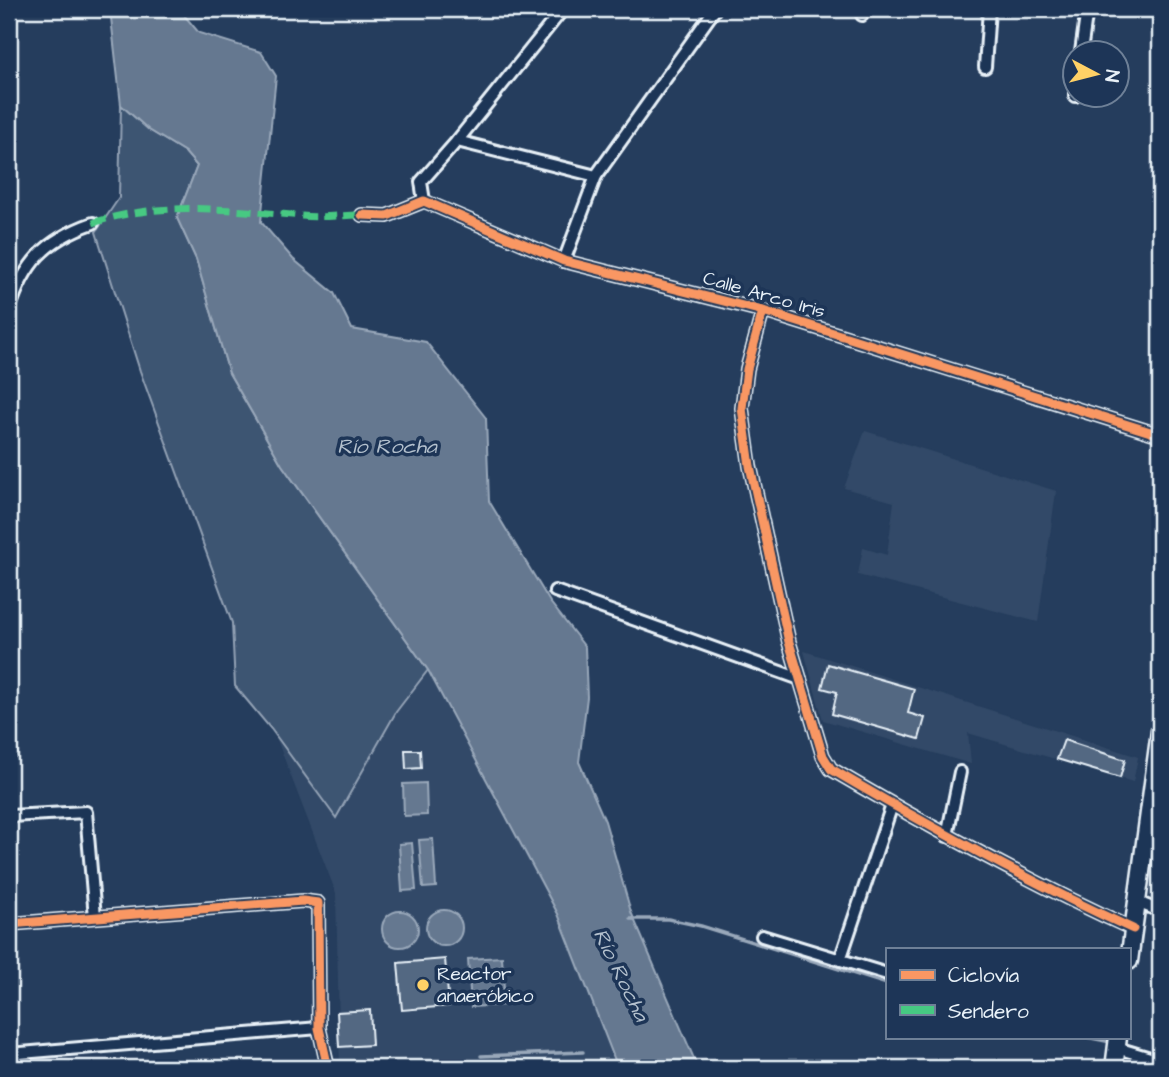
<svg xmlns="http://www.w3.org/2000/svg" width="1169" height="1077" font-family="'Architects Daughter',sans-serif">
<style>
.built{fill:#334a68}
.green{fill:#3e5472;stroke:#93a2b5;stroke-width:2}
.water{fill:#657890;stroke:#99a8ba;stroke-width:2}
.lines{fill:none;stroke-linecap:round;stroke-linejoin:round}
.stream{stroke:#99a8ba;stroke-width:3.5}
.building{fill:#536782;stroke:#e8f1f8;stroke-width:2}
.street-casing{stroke:#e8f1f8;stroke-width:16}
.primary-casing{stroke:#e8f1f8;stroke-width:21}
.street{stroke:#1d3557;stroke-width:10}
.primary{stroke:#1d3557;stroke-width:16}
.quiet{stroke:#46c982;stroke-width:7;stroke-dasharray:14 7;stroke-linecap:butt}
.cycleway-casing{stroke:#1d3557;stroke-width:13}
.cycleway{stroke:#f99763;stroke-width:9}
.poi-dot{fill:#ffd166;stroke:#1d3557;stroke-width:2.5}
.labels{text-anchor:middle;dominant-baseline:central;stroke-width:7;stroke-linejoin:round;paint-order:stroke}
.street-label{font-size:19px;fill:#e8f1f8;stroke:#1d3557}
.poi-label{font-size:19px;fill:#e8f1f8;stroke:#1d3557;text-anchor:start}
.water-label{font-size:21px;font-style:italic;fill:#b4c1ce;stroke:#1d3557}
</style>
<rect width="100%" height="100%" fill="#253d5d"/>
<filter id="ink" filterUnits="userSpaceOnUse"><feTurbulence type="fractalNoise" baseFrequency=".0143" numOctaves="2"/><feDisplacementMap in="SourceGraphic" scale="14" xChannelSelector="R" yChannelSelector="G"/><feConvolveMatrix kernelMatrix="1 2 1 2 8 2 1 2 1" color-interpolation-filters="sRGB"/></filter>
<g filter="url(#ink)">
<g class="built">
<polygon points="196,259 378,600 428,670 558,914 617,1064 527,1068 340,1068 336,893 232,623 140,371 106,262"/>
<polygon points="865,431 1056,491 1038,622 858,575 863,548 887,555 894,502 844,488"/>
<polygon points="804,651 1138,757 1133,782 968,733 971,764 823,720"/>
</g>
<polygon class="green" points="121,105 149,130 185,152 197,166 177,218 196,259 229,373 282,465 428,670 396,712 336,818 271,729 235,686 232,623 140,371 96,232 119,198"/>
<g class="water">
<polygon points="110,9 179,9 199,33 261,52 276,76 261,222 293,259 334,293 352,329 426,342 486,418 489,501 550,602 585,647 587,697 579,762 605,821 631,912 698,1068 618,1068 558,914 428,670 282,465 229,373 196,259 177,218 197,166 185,152 149,130 121,105"/>
<polygon points="426,783 427,815 404,816 403,784"/>
<polygon points="433,839 436,887 423,888 419,840"/>
<polygon points="412,843 416,890 402,891 399,844"/>
<circle cx="444" cy="928" r="18"/>
<circle cx="400" cy="929" r="18"/>
<polygon points="502,957 505,1005 471,1007 468,959"/>
</g>
<g class="lines">
<g class="stream">
<polyline points="630,919 668,919 701,926 887,984"/>
<polyline points="1086,1037 1111,1042"/>
<polyline points="481,1056 583,1052"/>
<polyline points="1133,1063 1150,1068"/>
</g>
</g>
<g class="building">
<polygon points="828,664 914,689 908,713 925,718 919,739 832,714 837,692 822,688"/>
<polygon points="1064,740 1125,760 1120,778 1057,759"/>
<polygon points="405,750 420,750 421,768 406,769"/>
<polygon points="445,959 449,1006 402,1010 398,963"/>
<polygon points="370,1010 372,1045 339,1047 337,1012"/>
</g>
<g class="lines">
<g class="street-casing">
<g id="street">
<polyline points="862,15 864,9"/>
<polyline points="1081,52 1087,9"/>
<polyline points="985,67 989,9"/>
<polyline points="1075,96 1075,94"/>
<polyline points="457,141 596,176"/>
<polyline points="424,201 421,182 457,141 563,9"/>
<polyline points="362,215 387,216 424,201 564,261 763,311 1160,435"/>
<polyline points="564,261 596,176 715,9"/>
<path d="M9,311C24,263 45,240 93,223"/>
<path d="M763,311L747,369L742,408L750,466L789,642L823,756L831,769C930,827 1029,882 1133,929"/>
<polyline points="555,591 800,679"/>
<polyline points="9,752 10,752"/>
<polyline points="9,816 86,812 95,917"/>
<polyline points="947,836 960,772"/>
<polyline points="1137,902 1160,911"/>
<polyline points="9,924 303,901 318,903 319,1028 328,1068"/>
<polyline points="762,936 887,974"/>
<polyline points="840,960 892,805"/>
<polyline points="1117,1048 1160,1061"/>
<polyline points="9,1054 319,1028"/>
</g>
</g>
<g class="primary-casing">
<g id="primary">
<polyline points="1129,961 1160,731"/>
<polyline points="1114,1068 1118,1037"/>
</g>
</g>
<use href="#street" class="street"/>
<use href="#primary" class="primary"/>
<path class="quiet" d="M93,223C160,200 233,210 302,216C322,218 342,215 362,215"/>
<g class="cycleway-casing">
<g id="cycleway">
<polyline points="362,215 387,216 424,201 564,261 763,311 1160,435"/>
<path d="M763,311L747,369L742,408L750,466L789,642L823,756L831,769C930,827 1029,882 1133,929"/>
<polyline points="9,924 303,901 318,903 319,1028 328,1068"/>
</g>
</g>
<use href="#cycleway" class="cycleway"/>
</g>
</g>
<circle class="poi-dot" cx="423" cy="985" r="7"/>
<g class="labels">
<g class="street-label">
<text transform="translate(764 295) rotate(16)">Calle Arco Iris</text>
</g>
<g class="poi-label">
<text x="437" y="974">Reactor<tspan x="437" dy="22">anaeróbico</tspan></text>
</g>
<g class="water-label">
<text x="387" y="446">Río Rocha</text>
<text transform="translate(621 975) rotate(64)">Río Rocha</text>
</g>
</g>
<rect width="1169" height="1077" fill="none" stroke="#1d3557" stroke-width="35"/>
<rect x="18" y="18" width="1134" height="1042" fill="none" stroke="#e8f1f8" stroke-width="2.5" filter="url(#ink)"/>
<rect x="886" y="948" width="245" height="91" fill="#1d3557" stroke="#6e8097" stroke-width="2"/>
<rect x="900" y="970" width="35" height="10" fill="#f99763" stroke="#6e8097" stroke-width="2"/>
<text x="948" y="982" font-size="21" fill="#e8f1f8">Ciclovía</text>
<rect x="900" y="1005" width="35" height="10" fill="#46c982" stroke="#6e8097" stroke-width="2"/>
<text x="948" y="1018" font-size="21" fill="#e8f1f8">Sendero</text>
<g transform="translate(1096 74) rotate(97)"><circle r="33" fill="#1d3557" stroke="#6e8097" stroke-width="2"/>
<path d="M0-5L12 26L0 18L-12 26Z" fill="#ffd166"/>
<text y="-10" font-size="19" font-weight="bold" text-anchor="middle" fill="#e8f1f8">N</text>
</g>
</svg>
